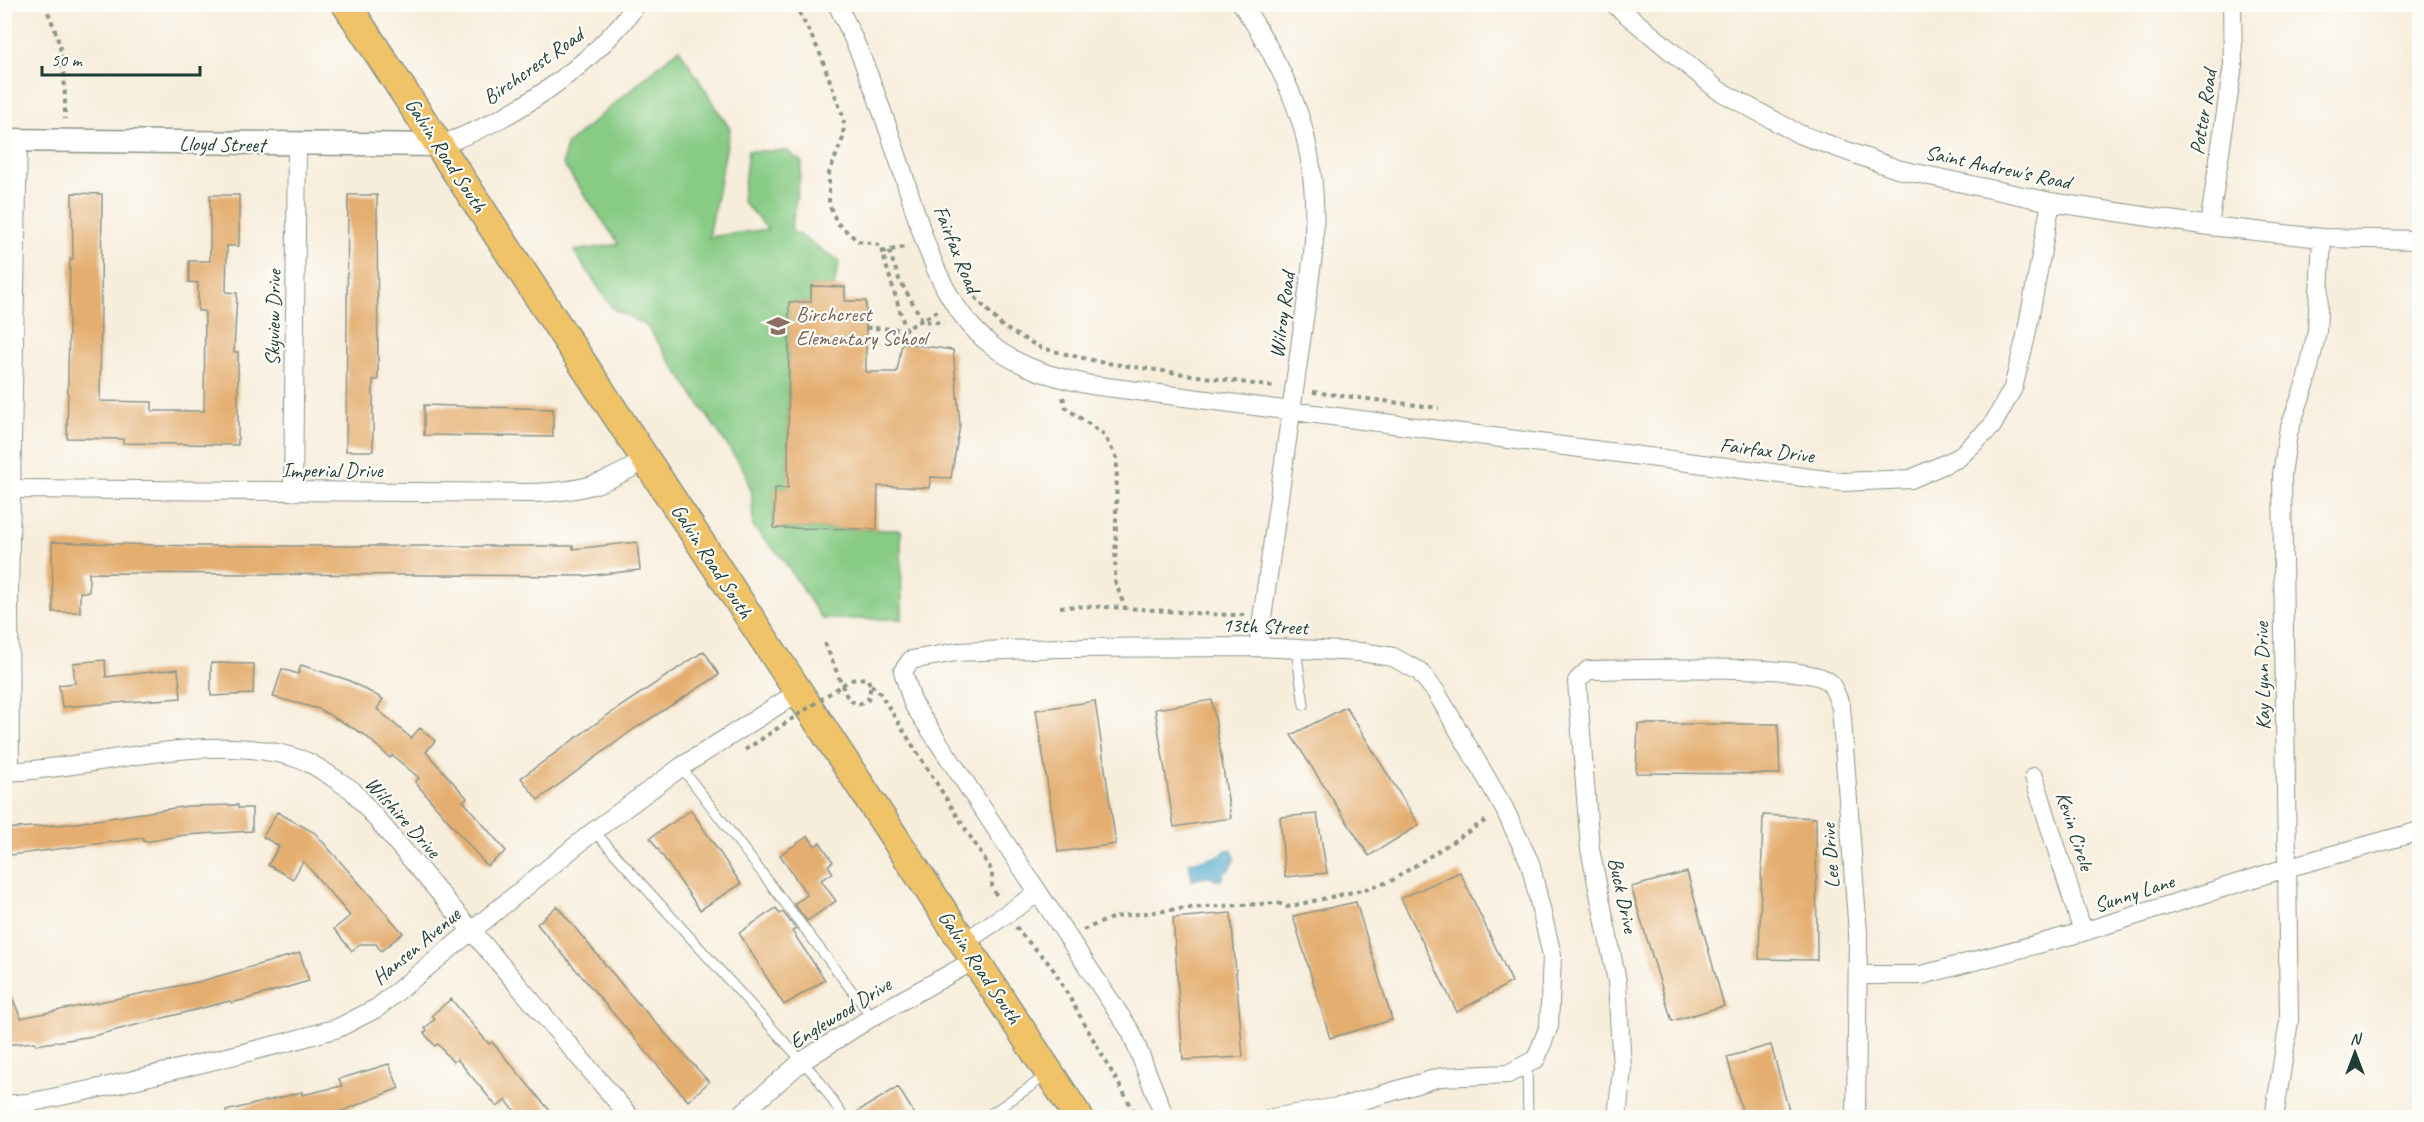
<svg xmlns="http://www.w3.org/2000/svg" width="2424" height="1122" font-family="Caveat,sans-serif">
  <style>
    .green { fill: #87cb85; stroke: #53845c; stroke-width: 1.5 }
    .water { fill: #50a9ce; stroke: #387381; stroke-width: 1.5 }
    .building { fill: #e4ae70 }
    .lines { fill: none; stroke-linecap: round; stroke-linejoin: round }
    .service-casing { stroke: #8b9588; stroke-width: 11 }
    .minor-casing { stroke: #8b9588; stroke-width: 20 }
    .tertiary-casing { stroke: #8b9588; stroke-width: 25 }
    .primary-casing { stroke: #8b9588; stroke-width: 31 }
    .path { stroke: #8b9588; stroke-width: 4; stroke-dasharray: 4.5 4.5; stroke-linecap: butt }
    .service { stroke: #fff; stroke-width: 9 }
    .minor { stroke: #fff; stroke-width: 18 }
    .tertiary { stroke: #fff; stroke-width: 22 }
    .primary { stroke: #f0c369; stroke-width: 28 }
    .path-bridge { stroke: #8b9588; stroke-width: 4; stroke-dasharray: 4.5 4.5; stroke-linecap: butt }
    .labels { text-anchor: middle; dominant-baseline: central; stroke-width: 4.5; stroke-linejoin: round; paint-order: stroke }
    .street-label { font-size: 21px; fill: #1f3d34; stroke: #fdfcf7 }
    .education-label { font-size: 21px; fill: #785e54; stroke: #fdfcf7; text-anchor: start }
  </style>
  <rect width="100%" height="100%" fill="#fdfcf7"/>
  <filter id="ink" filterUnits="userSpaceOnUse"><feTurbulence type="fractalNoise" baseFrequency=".0167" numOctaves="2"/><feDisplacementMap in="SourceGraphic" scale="12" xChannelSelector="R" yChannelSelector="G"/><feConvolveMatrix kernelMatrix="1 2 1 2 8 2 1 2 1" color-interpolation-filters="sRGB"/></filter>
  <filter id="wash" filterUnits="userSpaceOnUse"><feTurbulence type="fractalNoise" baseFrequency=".008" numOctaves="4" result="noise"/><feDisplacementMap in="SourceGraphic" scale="24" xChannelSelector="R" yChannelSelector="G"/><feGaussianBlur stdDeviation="1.35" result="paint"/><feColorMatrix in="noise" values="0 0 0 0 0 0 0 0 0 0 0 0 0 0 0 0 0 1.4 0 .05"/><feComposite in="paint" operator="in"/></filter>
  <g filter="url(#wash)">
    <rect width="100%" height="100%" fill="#f7eddb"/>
    <path class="green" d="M679,49L730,129L709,237L768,229L742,201L748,151H787L802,162L791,230L839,261L834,287L811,286V302H789L788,488H775L774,528L901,530L902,619H822L783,559L753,527L752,494L744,470L646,325L613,309L574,251L619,244L563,164L566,145Z"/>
    <path class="water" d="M1226,850H1232L1235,858L1228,871H1225L1221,880H1215L1211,876L1192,880L1189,862L1220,856Z"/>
    <g id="blocks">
      <path class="building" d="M72,193L102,194L100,401L152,402V411H204L205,311H198V283L189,282V261H210V195H239V246H227L226,292L237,293L234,352H238V445L123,443V439L67,438L70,259H73Z
        M348,195H377L378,380H373V451H346Z
        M811,286L845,287V301H866V372H897L902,343L953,350L960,425L951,478L931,477L929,488L878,486L877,529L774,528L775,488H788L789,302H811Z
        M424,405L553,409V437L424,435Z
        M52,542L193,546H573V549L637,542L640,570L584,576L89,573V592H80V612H53Z
        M704,651L719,675L634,729L538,800L521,778L606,716Z
        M105,660L106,677L178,669L181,698L62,707L59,685L75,683L73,663Z
        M211,663L254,664L253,694L211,696Z
        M301,665L348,680L383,699L377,709L411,738L420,728L435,741L426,752L467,798L463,801L506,851L487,866L415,782L419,778L392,755L390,758L365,735L319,709L273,697L282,669L298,674Z
        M1212,700L1231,818L1174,827L1155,709Z
        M1095,701L1116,844L1058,852L1036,710Z
        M1346,707L1419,825L1369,856L1291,735Z
        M1638,724H1778L1780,774L1636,773Z
        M238,805V808H252V831L185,835L144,842L143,838L4,856V829L70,824L188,806Z
        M691,810L741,884L700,910L650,838Z
        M277,812L315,833L403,933L381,951L376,944H360L352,951L334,929L350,916L303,861L293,879L268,865L279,846L263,837Z
        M1317,814L1327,873L1285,877L1280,817Z
        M1763,815L1816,818L1817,960L1759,959Z
        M808,836L815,846L820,842L833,862L828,865L833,873L821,880L836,901L807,921L794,904L807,895L780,855Z
        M1460,872L1512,982L1457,1012L1401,898Z
        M1687,872L1724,1006L1672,1021L1631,887Z
        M1356,902L1392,1020L1330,1038L1293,916Z
        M557,906L628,992L709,1082L688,1101L537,924Z
        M776,908L780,914L783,912L796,929L792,931L825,980L784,1005L739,933Z
        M1231,913L1243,1057L1183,1060L1173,918Z
        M300,953L309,981L243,1000L231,1003L230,1001L93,1036L36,1045L35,1042L4,1045V979L21,1018L198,982Z
        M451,999L489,1044L492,1042L556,1118H520L506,1100L497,1107L457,1059L453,1062L438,1044L435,1046L424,1033L427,1031L425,1028L435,1019L432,1015Z
        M1771,1045L1791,1118H1744L1727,1057Z
        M389,1064L399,1088L330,1116L227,1118L226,1111L302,1092V1095L342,1086L339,1079Z
        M898,1087L917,1118H851L850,1116Z"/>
    </g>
  </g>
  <g filter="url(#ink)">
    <use href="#blocks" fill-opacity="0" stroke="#8b9588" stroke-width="1.5"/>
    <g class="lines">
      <g class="service-casing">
        <path id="service" d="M1296,649L1304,705
          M681,767L872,1017
          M594,831L819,1080L844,1118
          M1527,1064L1528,1118
          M985,1118L1047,1075"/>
      </g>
      <g class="minor-casing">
        <path id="minor" d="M837,4C863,55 881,107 899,161C921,226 935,300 991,345C1021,369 1055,377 1091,385L1842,482L1911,479L1958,458L1992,426L2013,388L2026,336L2051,202
          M1242,4C1298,89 1321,153 1313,255L1258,647
          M1614,4L1718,90L1799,134L1897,169L2051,202L2209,226L2322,238L2420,240
          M440,145C513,120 591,67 637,4
          M2209,226L2233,65L2232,4
          M11,489L534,493C582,491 604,485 645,460
          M293,492L297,145
          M4,772C99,769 214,727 305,761C321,768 337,781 352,790L631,1118
          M10,772L9,593L18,141
          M2034,777L2083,932
          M963,943L1038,893
          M1858,975H1922L2083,932L2286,868L2420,831
          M4,1105L28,1103L109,1086L284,1043L338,1028L377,1008L594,831L681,767L797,693
          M737,1118L801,1062L872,1017L975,960
          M1165,1118L1131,1032L913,704L903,671L911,660L957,652L1059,648L1258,647L1361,652L1393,657L1419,671L1436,692L1504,808L1530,863L1552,955L1549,1026L1536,1059L1508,1074L1441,1077L1344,1106L1272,1118
          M1617,1118L1622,1069L1617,981L1590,849L1577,681L1588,670C1625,670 1810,662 1829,682C1834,687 1838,699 1841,707L1858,933L1856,1118
          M2274,1118L2289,1021L2282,475L2288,433L2306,382L2317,331L2322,238"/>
      </g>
      <g class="tertiary-casing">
        <path id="tertiary" d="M4,140L440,145"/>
      </g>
      <g class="primary-casing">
        <path id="primary" d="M346,4L1079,1118"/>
      </g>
      <path class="path" d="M44,4C65,47 65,73 65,119
        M795,4L819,51L844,119L843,138L829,173V204L837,223L858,241L880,245L910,344
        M889,251L899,279L923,321L944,323
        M882,252L908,246
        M975,297L1003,327L1041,348L1100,362L1275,387
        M866,328L906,329L938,311
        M1313,392L1439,408
        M1063,397L1066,408L1103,434L1117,458L1115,581L1125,608
        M1060,607C1121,604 1183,615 1244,615
        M825,643L846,695L851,701L859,704L868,700L871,685L866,678L850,680
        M871,685L879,692L992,871V887L998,898
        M1016,927C1028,944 1044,955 1055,972L1138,1118
        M1083,930L1114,917L1187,908L1278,903L1287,907L1370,888L1391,881L1488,819"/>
      <use href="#service" class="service"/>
      <use href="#minor" class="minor"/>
      <use href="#tertiary" class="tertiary"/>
      <use href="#primary" class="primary"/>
      <path class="path-bridge" d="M745,750L850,680"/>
    </g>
  </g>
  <defs>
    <g id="school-bare" transform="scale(1.8)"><path d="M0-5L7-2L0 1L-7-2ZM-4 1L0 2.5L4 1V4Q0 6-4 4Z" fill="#8d6e63" stroke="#fdfcf7" stroke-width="2.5" paint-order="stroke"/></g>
  </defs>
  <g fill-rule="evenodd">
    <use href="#school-bare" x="778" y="326"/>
  </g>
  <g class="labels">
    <g class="street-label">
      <text transform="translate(533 66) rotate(-35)">Birchcrest Road</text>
      <text transform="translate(2203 112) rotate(-81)">Potter Road</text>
      <text transform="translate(222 144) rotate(1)">Lloyd Street</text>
      <text transform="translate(446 155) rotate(57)">Galvin Road South</text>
      <text transform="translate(1998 167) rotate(12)">Saint Andrew's Road</text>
      <text transform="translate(957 249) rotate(68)">Fairfax Road</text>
      <text transform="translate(1282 315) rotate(-82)">Wilroy Road</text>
      <text transform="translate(273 318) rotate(-89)">Skyview Drive</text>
      <text transform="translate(1767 450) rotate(7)">Fairfax Drive</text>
      <text x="332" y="470">Imperial Drive</text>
      <text transform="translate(712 561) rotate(57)">Galvin Road South</text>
      <text transform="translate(1265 626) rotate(2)">13th Street</text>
      <text transform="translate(2262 676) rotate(-91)">Kay Lynn Drive</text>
      <text transform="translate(403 817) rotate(48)">Wilshire Drive</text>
      <text transform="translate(2075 831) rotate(72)">Kevin Circle</text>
      <text transform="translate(1830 856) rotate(-94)">Lee Drive</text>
      <text transform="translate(2134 893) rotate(-18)">Sunny Lane</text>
      <text transform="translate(1623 895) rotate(78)">Buck Drive</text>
      <text transform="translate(416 946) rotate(-40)">Hansen Avenue</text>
      <text transform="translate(980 967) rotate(56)">Galvin Road South</text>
      <text transform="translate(840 1013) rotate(-32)">Englewood Drive</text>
    </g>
    <g class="education-label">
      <text x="796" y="314">Birchcrest<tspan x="796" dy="24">Elementary School</tspan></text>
    </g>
  </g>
  <rect width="2424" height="1122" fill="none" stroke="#fdfcf7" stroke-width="24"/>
  <g transform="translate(2355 1053)" stroke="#fdfcf7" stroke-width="4.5" paint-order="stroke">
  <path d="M0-4.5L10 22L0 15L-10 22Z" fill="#1f3d34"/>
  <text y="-9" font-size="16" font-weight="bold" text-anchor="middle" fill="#1f3d34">N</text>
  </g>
  <path d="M42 66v9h158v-9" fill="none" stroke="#1f3d34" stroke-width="3"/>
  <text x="51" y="66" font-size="18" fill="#1f3d34" stroke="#fdfcf7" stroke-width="4.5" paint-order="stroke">50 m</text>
</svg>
